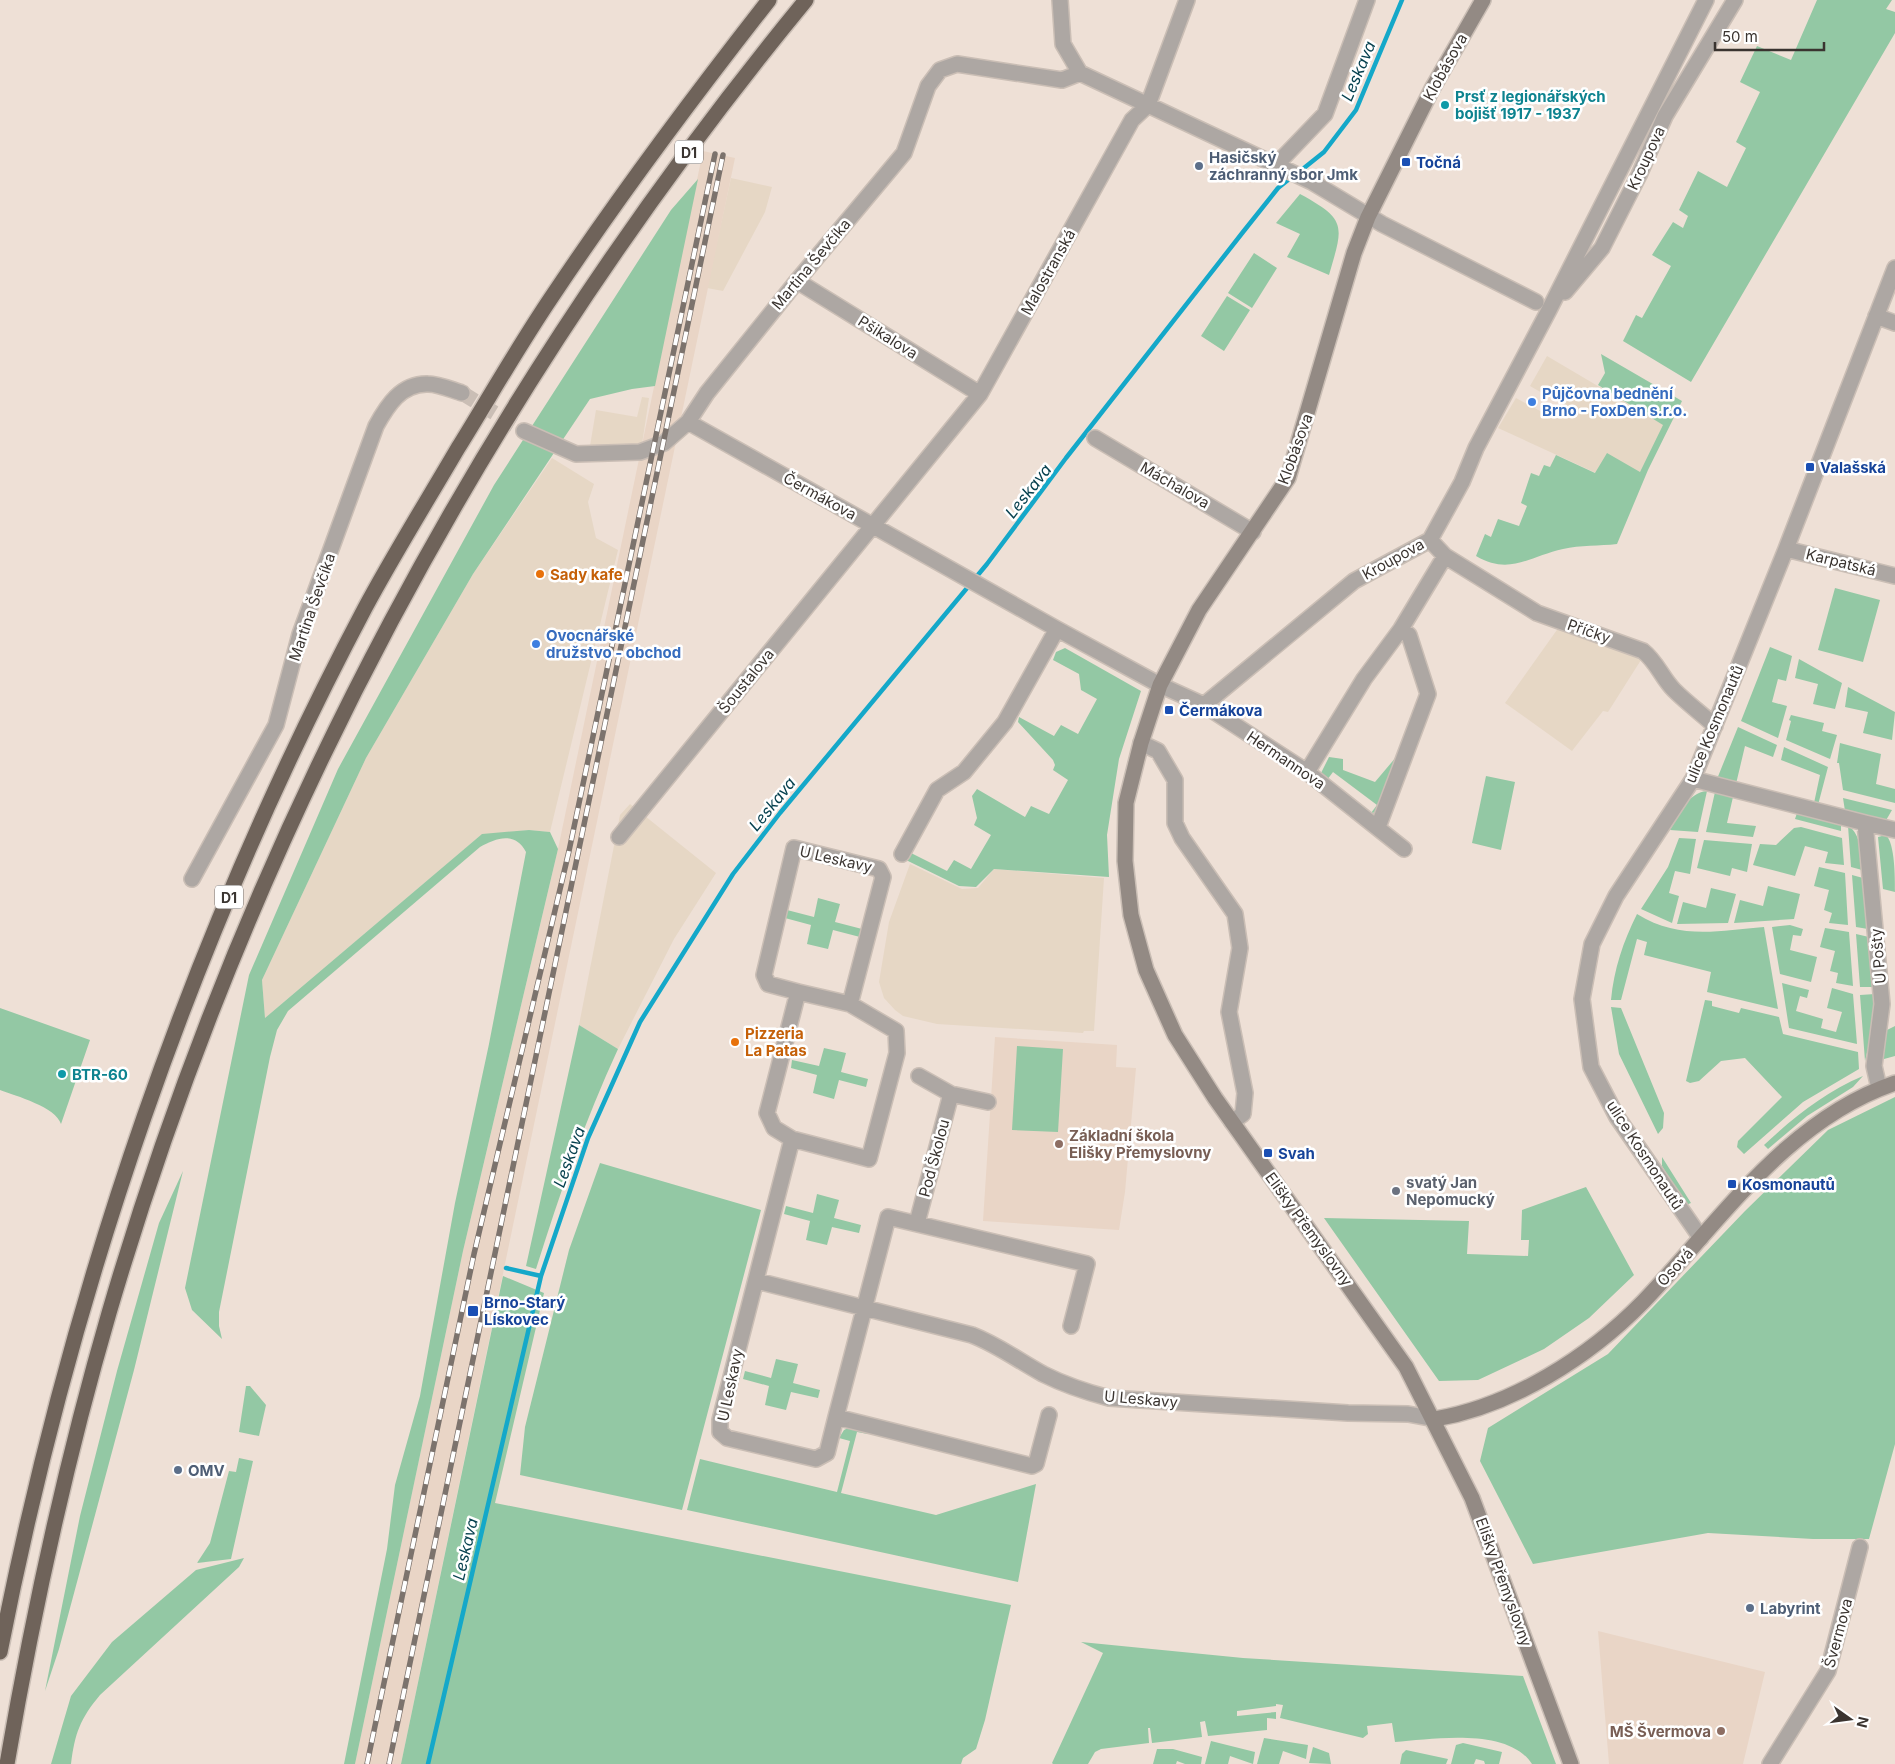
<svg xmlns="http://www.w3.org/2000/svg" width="1895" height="1764" font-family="Inter,sans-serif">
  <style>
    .industrial { fill: #e6d7c5 }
    .built { fill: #e9d5c6 }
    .green { fill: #93c8a4 }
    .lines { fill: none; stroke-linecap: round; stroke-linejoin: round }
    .stream { stroke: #14a8c9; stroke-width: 4.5 }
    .street-tunnel { stroke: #cabeb5; stroke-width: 15; stroke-dasharray: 15 8; stroke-linecap: butt }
    .street-casing { stroke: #cabeb5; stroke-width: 18 }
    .secondary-casing { stroke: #cabeb5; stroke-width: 18 }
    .highway-casing { stroke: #cabeb5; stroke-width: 18 }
    .street { stroke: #ada7a3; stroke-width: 15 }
    .secondary { stroke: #938a84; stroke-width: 15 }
    .highway { stroke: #6f635a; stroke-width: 15 }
    .rail-casing { stroke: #7c736d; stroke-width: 5.5 }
    .rail { stroke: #fff; stroke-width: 4; stroke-dasharray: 11; stroke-linecap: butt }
    .culture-dot { fill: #0f9aa8; stroke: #fff; stroke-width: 2 }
    .transit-dot { fill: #1a4fb4; stroke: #fff; stroke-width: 2 }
    .service-dot { fill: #5c6f8a; stroke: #fff; stroke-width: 2 }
    .shop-dot { fill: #3f7fe0; stroke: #fff; stroke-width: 2 }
    .food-dot { fill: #e8710a; stroke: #fff; stroke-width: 2 }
    .education-dot { fill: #8d6e63; stroke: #fff; stroke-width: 2 }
    .worship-dot { fill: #6b7280; stroke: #fff; stroke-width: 2 }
    .labels { text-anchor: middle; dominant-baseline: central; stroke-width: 5; stroke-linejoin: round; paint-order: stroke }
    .shield { fill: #fff; stroke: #75716e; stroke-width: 1 }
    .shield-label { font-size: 14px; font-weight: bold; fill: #3a3430 }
    .street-label { font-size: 15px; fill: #3a3430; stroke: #fff }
    .culture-label { font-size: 15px; font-weight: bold; fill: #0d838f; stroke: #fff; text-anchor: start }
    .service-label { font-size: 15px; font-weight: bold; fill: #4e5e75; stroke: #fff; text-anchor: start }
    .transit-label { font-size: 15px; font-weight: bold; fill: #164399; stroke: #fff; text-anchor: start }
    .shop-label { font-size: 15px; font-weight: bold; fill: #366cbe; stroke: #fff; text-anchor: start }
    .food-label { font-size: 15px; font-weight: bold; fill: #c56008; stroke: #fff; text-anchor: start }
    .education-label { font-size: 15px; font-weight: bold; fill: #785e54; stroke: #fff; text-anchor: start }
    .worship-label { font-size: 15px; font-weight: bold; fill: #5b616d; stroke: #fff; text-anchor: start }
    .water-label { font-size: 16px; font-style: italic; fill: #07414f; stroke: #fff }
  </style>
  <rect width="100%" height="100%" fill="#eee0d6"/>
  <path class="industrial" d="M731,178L772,187L765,212L723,291L707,288Z
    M1547,356L1664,425L1640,472L1596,473L1498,428L1516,398L1555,419L1563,405L1530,386Z
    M642,397L649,398L642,444L590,446L596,410L637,417Z
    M552,458L594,484L588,502L596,538L618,550L550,832L529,830L481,835L265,1018L262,980L366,758L473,574Z
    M1559,627L1583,638L1634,653L1641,660L1608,712L1603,711L1572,751L1505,703Z
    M630,804L716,873L674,939L618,1049L579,1025L620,815Z
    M910,864L962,889L978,888L994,869L1104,878L1094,1031H1084L1083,1033L937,1024L903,1016L895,1010L884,998L879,982L889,922Z"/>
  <path class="built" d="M703,151L735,158L401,1764H355L463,1251L558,849Z
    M995,1037L1117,1045L1116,1067L1136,1068L1125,1192L1119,1230L983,1221Z
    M1598,1631L1765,1672L1743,1764H1609Z"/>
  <path class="green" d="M1817,0H1892L1886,9L1895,12V33L1691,382L1623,341L1636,315L1642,318L1671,266L1652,255L1673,222L1683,228L1688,216L1679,210L1698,171L1727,187L1746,148L1736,142L1760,92L1740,82L1757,46L1791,60Z
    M698,179L655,386L632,389L590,399L473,574L366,758L262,980L265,1018L482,834L529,830L550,832L558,849L463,1251L355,1764H344L387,1549L395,1485L420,1396L455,1203L489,1044L526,852C515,831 496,838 480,847L288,1011L277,1030L270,1057L219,1312V1326L222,1339L192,1310L185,1288L249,975L338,769L494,485L671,210Z
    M1300,194C1348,220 1343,226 1329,275L1287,257L1300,234L1276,223Z
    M1254,253L1277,268L1252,308L1228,293Z
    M1227,296L1250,310L1224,351L1201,336Z
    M1601,354L1682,401L1648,470L1617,544C1600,546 1580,545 1563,549C1530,556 1510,576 1476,556L1485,534L1491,537L1498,519L1519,526L1527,506L1521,503L1531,473L1539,476L1544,465L1550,467L1556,455L1595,473L1607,453L1640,472L1663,425L1598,385L1605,373Z
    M1835,588L1880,600L1863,662L1818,650Z
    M1770,647L1792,656L1786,681L1778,679L1772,702L1787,706L1778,738L1741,721Z
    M1065,648L1141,691L1119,759L1107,835L1109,877L994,869L976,887L959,886L906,860L911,853L947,871L954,860L971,869L991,835L974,825L977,818L972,796L977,789L1025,817L1031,806L1049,814L1068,780L1053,770L1055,765L1053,760L1018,722L1019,717L1054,736L1061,725L1078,734L1097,699L1081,690L1079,674L1053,660L1056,652Z
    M1799,659L1842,683L1835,709L1813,704L1818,684L1795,678Z
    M1848,687L1895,712L1892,740L1863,733L1868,712L1845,707Z
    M1791,715L1824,723L1822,731L1837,735L1830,759L1786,740L1791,721L1789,720Z
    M1738,727L1777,745L1773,757L1745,746L1736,784L1717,779Z
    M1840,743L1881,754L1876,784L1895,789V803L1843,790L1839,763H1837Z
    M1784,747L1828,767L1818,805L1814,803L1820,775L1781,760Z
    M1402,750L1378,812L1371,813L1377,805L1333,772L1327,780L1321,773L1329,757L1343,759V770L1375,782Z
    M1486,776L1515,782L1501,850L1472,843Z
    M1707,791L1698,832L1670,830C1680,814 1687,793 1707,791Z
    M1715,792L1733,797L1727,823L1756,826L1753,837L1706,832Z
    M1843,798L1892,810L1885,822L1845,811Z
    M1797,813L1841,824V831L1795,819Z
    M1848,826C1862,834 1860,855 1862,870L1851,867Z
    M1801,827L1842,838L1844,865L1825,863L1828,852L1805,846L1795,876L1753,865L1760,844L1776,845L1794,828Z
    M1886,835C1895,844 1895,877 1895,892L1883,889L1878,837Z
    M1679,838L1696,839L1690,874L1675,871L1669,893L1679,896L1672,923L1641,909L1668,867Z
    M1704,840L1752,844L1747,872L1732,868L1730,876L1697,868Z
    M1819,867L1845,873L1848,925L1829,923L1832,913L1824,910L1829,890L1814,886Z
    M1852,875L1863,878L1868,929L1856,927Z
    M1768,886L1800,894L1794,919L1734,923L1740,900L1763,906Z
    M1711,888L1736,894L1728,923L1677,924L1683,902L1706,908Z
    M818,898L840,904L835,922L862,929L860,937L833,930L828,949L807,944L811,925L785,918L787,910L814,917Z
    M1637,914C1679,940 1717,931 1764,927L1778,1009L1707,992L1711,972L1644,955L1647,942L1637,939L1621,1000H1611C1614,969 1623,942 1637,914Z
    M1790,925L1803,929L1801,936L1793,935L1790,950L1817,957L1811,982L1780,974L1772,927Z
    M1825,928L1849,932L1853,986L1836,983L1838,973L1830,971L1835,951L1820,947Z
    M1856,934L1869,937L1874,987H1860Z
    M1782,983L1809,990L1807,998L1800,996L1796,1011L1823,1019L1821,1028L1836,1032L1842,1012L1827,1008L1832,988L1853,994L1857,1044L1789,1028Z
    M1875,994L1874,1023L1865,1061L1860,995Z
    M1705,1000L1712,1001V1006L1739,1013L1741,1008L1779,1017L1783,1034L1858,1052L1859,1069L1803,1102L1744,1154L1737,1147L1738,1141L1782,1097L1745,1058L1721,1061L1699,1081L1690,1083L1686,1081Z
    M1611,1007L1621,1008L1664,1113L1663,1128L1658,1134L1619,1054Z
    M0,1008L90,1040L61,1124C56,1107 16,1096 0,1090Z
    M579,1025L618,1049C585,1120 560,1193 536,1269L526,1266Z
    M1895,1026V1056L1884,1059L1882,1054L1885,1031Z
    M1017,1046L1063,1049L1058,1132L1012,1130Z
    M824,1048L846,1053L841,1072L868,1079L866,1087L839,1080L834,1099L813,1093L817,1075L791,1068L792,1060L819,1066Z
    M1863,1076L1853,1087L1807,1116L1768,1149L1764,1145C1794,1117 1825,1092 1863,1076Z
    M1895,1097V1444L1869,1539H1813L1708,1533L1533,1564L1480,1461L1488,1428L1608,1354L1745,1211L1828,1130Z
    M1662,1157L1691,1203L1686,1205L1662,1166Z
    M600,1163L761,1210L682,1510L520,1475L525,1427L569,1250Z
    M183,1171L134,1370L59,1649L45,1691L80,1516L117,1371L159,1223Z
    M1586,1187L1634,1275L1589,1318L1544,1349L1478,1380L1439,1381L1324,1218L1469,1221L1467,1254L1528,1256L1529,1240H1521L1522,1210Z
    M817,1194L839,1200L834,1218L861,1225L859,1233L832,1227L827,1245L806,1240L810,1221L784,1214L786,1206L813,1213Z
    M503,1276L544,1293L495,1503L1011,1605L985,1720L976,1749L963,1758L961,1764H401Z
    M776,1359L798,1364L793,1383L820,1390L818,1398L791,1392L786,1410L765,1405L769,1386L743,1379L745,1371L771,1378Z
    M246,1386H250L266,1405L259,1436L239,1432Z
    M850,1427L869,1431L868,1434L857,1432L841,1493L936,1515L1036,1484L1018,1582L687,1510L700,1459L837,1492L850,1441L839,1438L844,1430Z
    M239,1458L253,1461L231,1559L197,1563L210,1543L229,1471L236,1472Z
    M244,1558L239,1567L100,1695C80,1719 75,1733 71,1764H51L71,1696L112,1642L196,1570Z
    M1081,1642L1243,1658L1523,1676L1556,1764H1532C1508,1727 1433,1739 1395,1742L1392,1723L1367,1726L1368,1734L1363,1738L1280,1718L1283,1705L1276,1704V1706L1237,1711V1716L1276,1712V1719L1267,1718V1730L1208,1736L1205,1721L1200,1722L1202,1737L1152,1743L1150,1728H1148L1149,1743L1101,1749L1095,1752L1088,1764H1053L1052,1763L1103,1653Z
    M1264,1738L1308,1745L1306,1759L1283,1751L1279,1764H1257Z
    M1211,1741L1255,1752L1253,1764L1230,1756L1228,1764H1205Z
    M1463,1743L1502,1752L1499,1764H1485L1484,1761L1476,1759L1474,1764H1451L1456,1745Z
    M1313,1747L1329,1753L1331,1764L1309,1763Z
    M1157,1749H1173L1202,1757L1201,1764H1185L1177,1761L1176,1764H1153Z
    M1406,1750L1448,1759L1446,1764H1400L1402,1754Z"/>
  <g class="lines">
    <path class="stream" d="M1299,172L1324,152L1356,110L1402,0
      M506,1268L541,1276
      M428,1764L541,1276L588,1138L640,1022L733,874L780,813L987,564L1066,458L1243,232L1278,188L1293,176"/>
    <path class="street-tunnel" d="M462,393L524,431"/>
    <g class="street-casing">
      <path id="street" d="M1060,0L1063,44L1080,73L1312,182L1382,224L1536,302
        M1276,165L1325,114L1367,0
        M797,281L980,394
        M1565,292L1602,248L1639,175L1665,116L1735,0
        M1876,316L1895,323
        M688,422L1057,629L1160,685L1204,705L1307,772L1404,849
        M524,431L576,454L640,452L664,443L688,422L707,393L797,281L904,153L928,86L940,70L957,64L1062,80L1080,73
        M1095,438L1253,532
        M1430,540L1445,556L1537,613L1643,651C1657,662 1662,678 1674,690C1687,703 1702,714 1715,726
        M1786,549L1895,576
        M1204,705L1354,581L1430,540L1462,482L1476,448L1549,310L1706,0
        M1141,743L1158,751L1175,780V823L1182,838L1235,914L1240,948L1229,1012L1245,1093L1243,1114L1232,1122
        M1307,772L1364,679L1401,629L1445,556
        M1693,779L1865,823L1882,1004L1874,1066L1879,1088
        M1865,823L1895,830
        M1378,827L1428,694L1409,635L1401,629
        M619,837L980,394L1132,120L1148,105L1187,0
        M902,854L937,790L964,772L1005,722L1057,629
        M192,879L276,725L300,634L376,426C387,406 401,383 428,384C439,384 452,390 462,393
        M919,1076L951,1094
        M792,1139L869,1159L897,1053L896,1031L850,1004L798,992
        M917,1223L951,1094L988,1102
        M1701,1238L1617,1117L1591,1067L1582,999L1592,944L1616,896L1693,779L1786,549L1895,268
        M757,1281L972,1335C998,1345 1019,1361 1043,1374C1065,1385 1086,1392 1109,1398L1348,1413L1408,1414L1435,1419
        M1049,1415L1036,1464L1032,1466L836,1417L888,1217L1087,1264L1071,1326
        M836,1417L827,1453L816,1459L727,1438L720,1432V1420L792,1139L774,1128L767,1113L798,992L768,984L764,975L794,848L879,869L883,877L850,1004
        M1770,1764L1828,1671L1860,1547"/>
    </g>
    <g class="secondary-casing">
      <path id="secondary" d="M1483,0L1432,89L1368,217L1354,253L1288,478L1199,610L1160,685L1141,743L1126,803L1125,861L1131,915L1146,970L1175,1035L1215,1098L1406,1367L1472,1498L1571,1764
        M1435,1419C1512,1406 1589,1357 1643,1302C1720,1222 1786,1120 1895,1083"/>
    </g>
    <g class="highway-casing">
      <path id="highway" d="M0,1652C71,1289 192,935 365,608C394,554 427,501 458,448C489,398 518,347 551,298C619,196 693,97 769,0
        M7,1764C33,1612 66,1461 109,1313C249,834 489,385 806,0"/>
    </g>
    <use href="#street" class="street"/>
    <use href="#secondary" class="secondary"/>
    <use href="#highway" class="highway"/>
    <g class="rail-casing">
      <path id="rail" d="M367,1764L474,1254L569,851L715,154
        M389,1764L723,155"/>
    </g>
    <use href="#rail" class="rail"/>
  </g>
  <g class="culture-dot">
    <circle cx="1445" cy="105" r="5"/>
    <circle cx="62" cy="1074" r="5"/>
  </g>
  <g class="transit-dot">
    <rect x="1401" y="157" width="10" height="10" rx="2.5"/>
    <rect x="1805" y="462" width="10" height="10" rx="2.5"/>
    <rect x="1164" y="705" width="10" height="10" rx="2.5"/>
    <rect x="1263" y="1148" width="10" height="10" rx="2.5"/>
    <rect x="1727" y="1179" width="10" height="10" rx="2.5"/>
    <rect x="467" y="1305" width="12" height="12" rx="2.5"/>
  </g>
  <g class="service-dot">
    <circle cx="1199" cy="166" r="5"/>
    <circle cx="178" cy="1470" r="5"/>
    <circle cx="1750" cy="1608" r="5"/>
  </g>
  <g class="shop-dot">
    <circle cx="1532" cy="402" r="5"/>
    <circle cx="536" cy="644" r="5"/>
  </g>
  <g class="food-dot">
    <circle cx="540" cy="574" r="5"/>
    <circle cx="735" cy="1042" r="5"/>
  </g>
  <g class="education-dot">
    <circle cx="1059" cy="1144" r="5"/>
    <circle cx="1721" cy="1731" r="5"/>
  </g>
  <circle class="worship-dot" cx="1396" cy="1191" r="5"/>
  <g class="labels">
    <g class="shield">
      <rect x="675" y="140.5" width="28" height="23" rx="4"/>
      <rect x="215" y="885.5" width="28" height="23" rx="4"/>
    </g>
    <g class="shield-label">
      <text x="689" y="152">D1</text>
      <text x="229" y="897">D1</text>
    </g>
    <g class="street-label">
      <text transform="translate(1445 67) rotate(-61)">Klobásova</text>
      <text transform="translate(1646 158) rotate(-65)">Kroupova</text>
      <text transform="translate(811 264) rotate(-50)">Martina Ševčíka</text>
      <text transform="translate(1048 272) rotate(-61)">Malostranská</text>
      <text transform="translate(888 337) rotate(32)">Pšikalova</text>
      <text transform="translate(1295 449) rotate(-70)">Klobásova</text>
      <text transform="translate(1175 485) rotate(30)">Máchalova</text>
      <text transform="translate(820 496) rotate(29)">Čermákova</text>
      <text transform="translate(1393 559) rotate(-29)">Kroupova</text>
      <text transform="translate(1841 562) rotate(14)">Karpatská</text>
      <text transform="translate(312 607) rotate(-71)">Martina Ševčíka</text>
      <text transform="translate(1589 631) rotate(19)">Příčky</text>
      <text transform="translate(746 681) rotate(-51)">Šoustalova</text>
      <text transform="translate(1714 724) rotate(-67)">ulice Kosmonautů</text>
      <text transform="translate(1286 760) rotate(34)">Hermannova</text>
      <text transform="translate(836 859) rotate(13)">U Leskavy</text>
      <text transform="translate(1878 956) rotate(-95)">U Pošty</text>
      <text transform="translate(1645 1155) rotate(57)">ulice Kosmonautů</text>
      <text transform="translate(934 1158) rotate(-75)">Pod Školou</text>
      <text transform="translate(1309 1229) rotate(54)">Elišky Přemyslovny</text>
      <text transform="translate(1675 1267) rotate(-48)">Osová</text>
      <text transform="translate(730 1385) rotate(-78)">U Leskavy</text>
      <text transform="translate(1141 1399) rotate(5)">U Leskavy</text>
      <text transform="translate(1504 1582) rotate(70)">Elišky Přemyslovny</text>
      <text transform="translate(1838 1633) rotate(-75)">Švermova</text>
    </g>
    <g class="culture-label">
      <text x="1455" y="96">Prsť z legionářských<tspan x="1455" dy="17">bojišť 1917 - 1937</tspan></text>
      <text x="72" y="1074">BTR-60</text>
    </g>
    <g class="service-label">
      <text x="1209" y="157">Hasičský<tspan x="1209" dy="17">záchranný sbor Jmk</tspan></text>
      <text x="188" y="1470">OMV</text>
      <text x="1760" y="1608">Labyrint</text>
    </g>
    <g class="transit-label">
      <text x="1416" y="162">Točná</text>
      <text x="1820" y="467">Valašská</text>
      <text x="1179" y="710">Čermákova</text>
      <text x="1278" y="1153">Svah</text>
      <text x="1742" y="1184">Kosmonautů</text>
      <text x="484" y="1302">Brno-Starý<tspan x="484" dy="17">Lískovec</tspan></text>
    </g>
    <g class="shop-label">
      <text x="1542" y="393">Půjčovna bednění<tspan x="1542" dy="17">Brno - FoxDen s.r.o.</tspan></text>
      <text x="546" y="635">Ovocnářské<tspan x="546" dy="17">družstvo - obchod</tspan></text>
    </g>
    <g class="food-label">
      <text x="550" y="574">Sady kafe</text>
      <text x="745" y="1033">Pizzeria<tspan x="745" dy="17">La Patas</tspan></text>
    </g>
    <g class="education-label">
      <text x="1069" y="1135">Základní škola<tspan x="1069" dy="17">Elišky Přemyslovny</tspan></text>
      <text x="1711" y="1731" text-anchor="end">MŠ Švermova</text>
    </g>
    <g class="worship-label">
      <text x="1406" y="1182">svatý Jan<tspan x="1406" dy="17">Nepomucký</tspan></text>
    </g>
    <g class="water-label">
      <text transform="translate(1358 71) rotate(-67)">Leskava</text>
      <text transform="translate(1028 491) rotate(-52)">Leskava</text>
      <text transform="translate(772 804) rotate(-51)">Leskava</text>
      <text transform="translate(569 1157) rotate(-70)">Leskava</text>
      <text transform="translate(465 1549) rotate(-77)">Leskava</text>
    </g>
  </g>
  <g transform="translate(1850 1719) rotate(104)" stroke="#ffffff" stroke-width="4" paint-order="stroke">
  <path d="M0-4L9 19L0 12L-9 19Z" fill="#3a3430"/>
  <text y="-8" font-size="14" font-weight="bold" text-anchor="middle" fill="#3a3430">N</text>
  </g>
  <path d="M1715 42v8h109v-8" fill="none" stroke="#3a3430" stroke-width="2.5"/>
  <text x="1722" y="42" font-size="15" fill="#3a3430" stroke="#ffffff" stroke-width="4" paint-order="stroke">50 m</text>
</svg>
